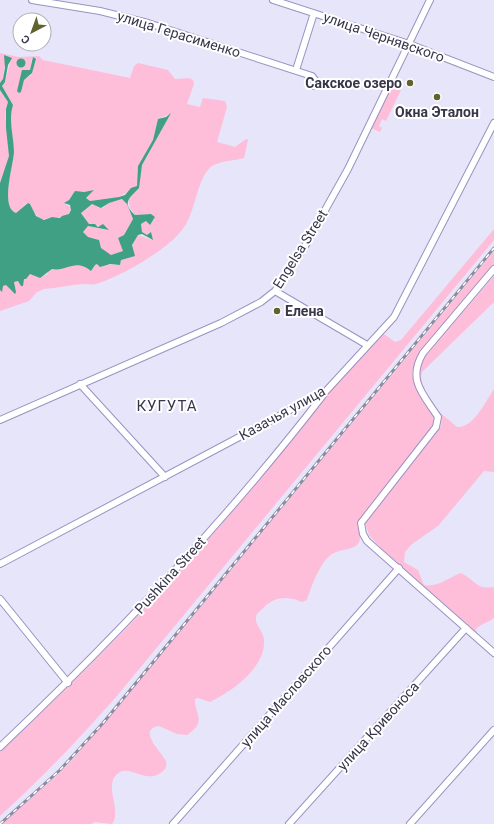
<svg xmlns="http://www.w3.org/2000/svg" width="494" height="824" font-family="Roboto,sans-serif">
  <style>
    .green { fill: #febdd9; fill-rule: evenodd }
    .water { fill: #3fa084; fill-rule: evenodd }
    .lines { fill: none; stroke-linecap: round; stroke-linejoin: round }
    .minor-casing { stroke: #9992c2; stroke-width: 8 }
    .minor { stroke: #fff; stroke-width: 6 }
    .rail-casing { stroke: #8d8ba0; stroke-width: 3 }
    .rail { stroke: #fff; stroke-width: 1.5; stroke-dasharray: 4.5; stroke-linecap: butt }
    .poi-dot { fill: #60622f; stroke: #fff; stroke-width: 1.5 }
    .labels { text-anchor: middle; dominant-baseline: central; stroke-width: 4; stroke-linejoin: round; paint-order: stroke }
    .street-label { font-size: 14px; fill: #39364b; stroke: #fff }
    .poi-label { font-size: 14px; font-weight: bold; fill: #39364b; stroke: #fff; text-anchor: end }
    .neighbourhood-label { font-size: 15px; letter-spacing: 1px; fill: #39364b; stroke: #fff }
  </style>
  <rect width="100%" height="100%" fill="#e7e5fa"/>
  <path class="green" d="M0,53L19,57L39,56L43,60L130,78L134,66L138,63L168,70L175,79L189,78L193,80L194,84L187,104L200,107L203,98L225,101L227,107L217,142L235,147L246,139L248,140L244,158C234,161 224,160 214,165C198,173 196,208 186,224C174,247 120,277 96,284C92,285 88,284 84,284C70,285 57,288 44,289L37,292L29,301L0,311V290L1,291L3,286L6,285L13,292H16L14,282L18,281L21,286L24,279L30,274L38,277L46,275L52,269C61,269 68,265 77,265C83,265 87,268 92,269L94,265L97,264L120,265L121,260C133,253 130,244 138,235L152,240L150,233L147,235L142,232L141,224L146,221L150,225L155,217L151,214L135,215L130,208L128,198L137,190L142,165L170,114L158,119L153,140L138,166L137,186L119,197L90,201L86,198L94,190L73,194L65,204L71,207C71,217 62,218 54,217C49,217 46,220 41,219L33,212L30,204L27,203L16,213C0,207 13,167 14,152C14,136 8,121 13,105L2,86L5,82L10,63L5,64L3,79L0,83ZM32,58L36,60L31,75L24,80L21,92L17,91C20,84 24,73 30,70Z
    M392,86L401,90L386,121L382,119L379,126L382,128L380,132L371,128Z
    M0,90L8,102C1,118 11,139 9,156C8,166 2,174 0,183Z
    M123,199L127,204L133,219L124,235L118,238L124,250L123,251L111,255L103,251L97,239L87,237L83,232V230L88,226L108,230L107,227L89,224L81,212L92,204L103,208L109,203Z
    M494,229V240L116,697C79,739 41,779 0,816V752C90,668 176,580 255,485C297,434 335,379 384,334L395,342L401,340Z
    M494,251V265L422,350L412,371C412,392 436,408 434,425L360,519V526H357C368,553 345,546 332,554C320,562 311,587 307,600L302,602C288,596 275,596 263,608C261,611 256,613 256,617C254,624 264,632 264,640C266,668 232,691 210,702L198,698L195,699C194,713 208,722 187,735L177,734L159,726C135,730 165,755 166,762C167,765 166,768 164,770C149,786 132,766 120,772C101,783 123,810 112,824L95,822L91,824H2L65,768L114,712Z
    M494,276V302L422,372L421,376L423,387C418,375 419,369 424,357Z
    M494,389V472L484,471L438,526L412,544L405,552L404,562L418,570L424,585C438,588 449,577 461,573C475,580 476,590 494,587V618C489,622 479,625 476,629L477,634L381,548L369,535L366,525L362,526L368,514L441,426L442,416L437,410L457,427C474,428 485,402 494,389Z"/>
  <path class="water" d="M4,55L12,58L8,65L5,82L2,86L13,105C8,121 14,136 14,152C13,167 0,207 16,213L28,203L30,204L36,216L44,220L52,217L60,218L62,216L69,214L71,210L70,205L64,203L69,200L75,191L84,192L94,190L86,198L90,201L119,197L125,195L131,188L137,186L138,166L153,140L158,119L166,117L171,113L142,165L139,188C130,198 121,202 135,215L151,214L155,217L150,225L146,221L141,224L142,232L147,235L151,232L153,240L142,234L138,235L132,245L135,256L121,260L120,265L110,264L100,267L97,264L95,265L91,271C75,258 67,272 52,269L40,278L30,274L26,279H24L23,286H21L18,281L14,282L16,292L15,294L6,285L3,286L2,292L0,290V183L9,156L6,128V109L8,102L0,90V83L3,79L5,68ZM122,199L127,204L133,219L124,235L118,238L123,251L111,255L101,248L99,240L88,237L83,232L88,226L109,230L103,224L98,227L95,224H89L81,213L92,204L101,208L109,203Z
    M33,57L36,59L32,73L24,80L21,92L19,93L17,91L22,70H30Z
    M16.5 63a4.5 4.5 0 1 1 9 0a4.5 4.5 0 1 1-9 0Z"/>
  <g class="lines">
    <g class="minor-casing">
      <path id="minor" d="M32,0L100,11L148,23L312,76L315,80L313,86
        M273,0L409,44L494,77
        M296,70L314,13
        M494,269L423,353C407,380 423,394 438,417L436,427L361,523L363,534L367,541L494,653
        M275,291L367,345
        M80,384L165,477
        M0,420L221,323L261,302L275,291L305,246L348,169L430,0
        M0,564L326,391L394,317L494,123
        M0,599L68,683
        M0,747C116,637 226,521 324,394
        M173,824L399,568
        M289,824L466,628
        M410,824L494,730"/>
    </g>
    <use href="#minor" class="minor"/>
    <g class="rail-casing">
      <path id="rail" d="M0,824L60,770L103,723L494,248"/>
    </g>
    <use href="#rail" class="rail"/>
  </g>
  <g class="poi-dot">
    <circle cx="410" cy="83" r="4"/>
    <circle cx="437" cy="97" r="4"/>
    <circle cx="277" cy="311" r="4"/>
  </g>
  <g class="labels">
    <g class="street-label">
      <text transform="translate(179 34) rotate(17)">улица Герасименко</text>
      <text transform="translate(384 37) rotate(19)">улица Чернявского</text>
      <text transform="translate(300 249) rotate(-58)">Engelsa Street</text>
      <text transform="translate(282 413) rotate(-29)">Казачья улица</text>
      <text transform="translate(170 575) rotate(-48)">Pushkina Street</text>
      <text transform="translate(286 696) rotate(-49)">улица Масловского</text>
      <text transform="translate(378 726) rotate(-48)">улица Кривоноса</text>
    </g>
    <g class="poi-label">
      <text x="402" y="83">Сакское озеро</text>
      <text x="437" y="112" text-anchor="middle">Окна Эталон</text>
      <text x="285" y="311" text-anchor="start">Елена</text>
    </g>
    <g class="neighbourhood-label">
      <text x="167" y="406">КУГУТА</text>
    </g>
  </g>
  <g transform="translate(32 32) rotate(221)"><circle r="19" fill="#ffffff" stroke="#b0afb7"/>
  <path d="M0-3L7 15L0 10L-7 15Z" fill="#60622f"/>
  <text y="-6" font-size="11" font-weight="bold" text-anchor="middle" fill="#39364b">С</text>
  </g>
</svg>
